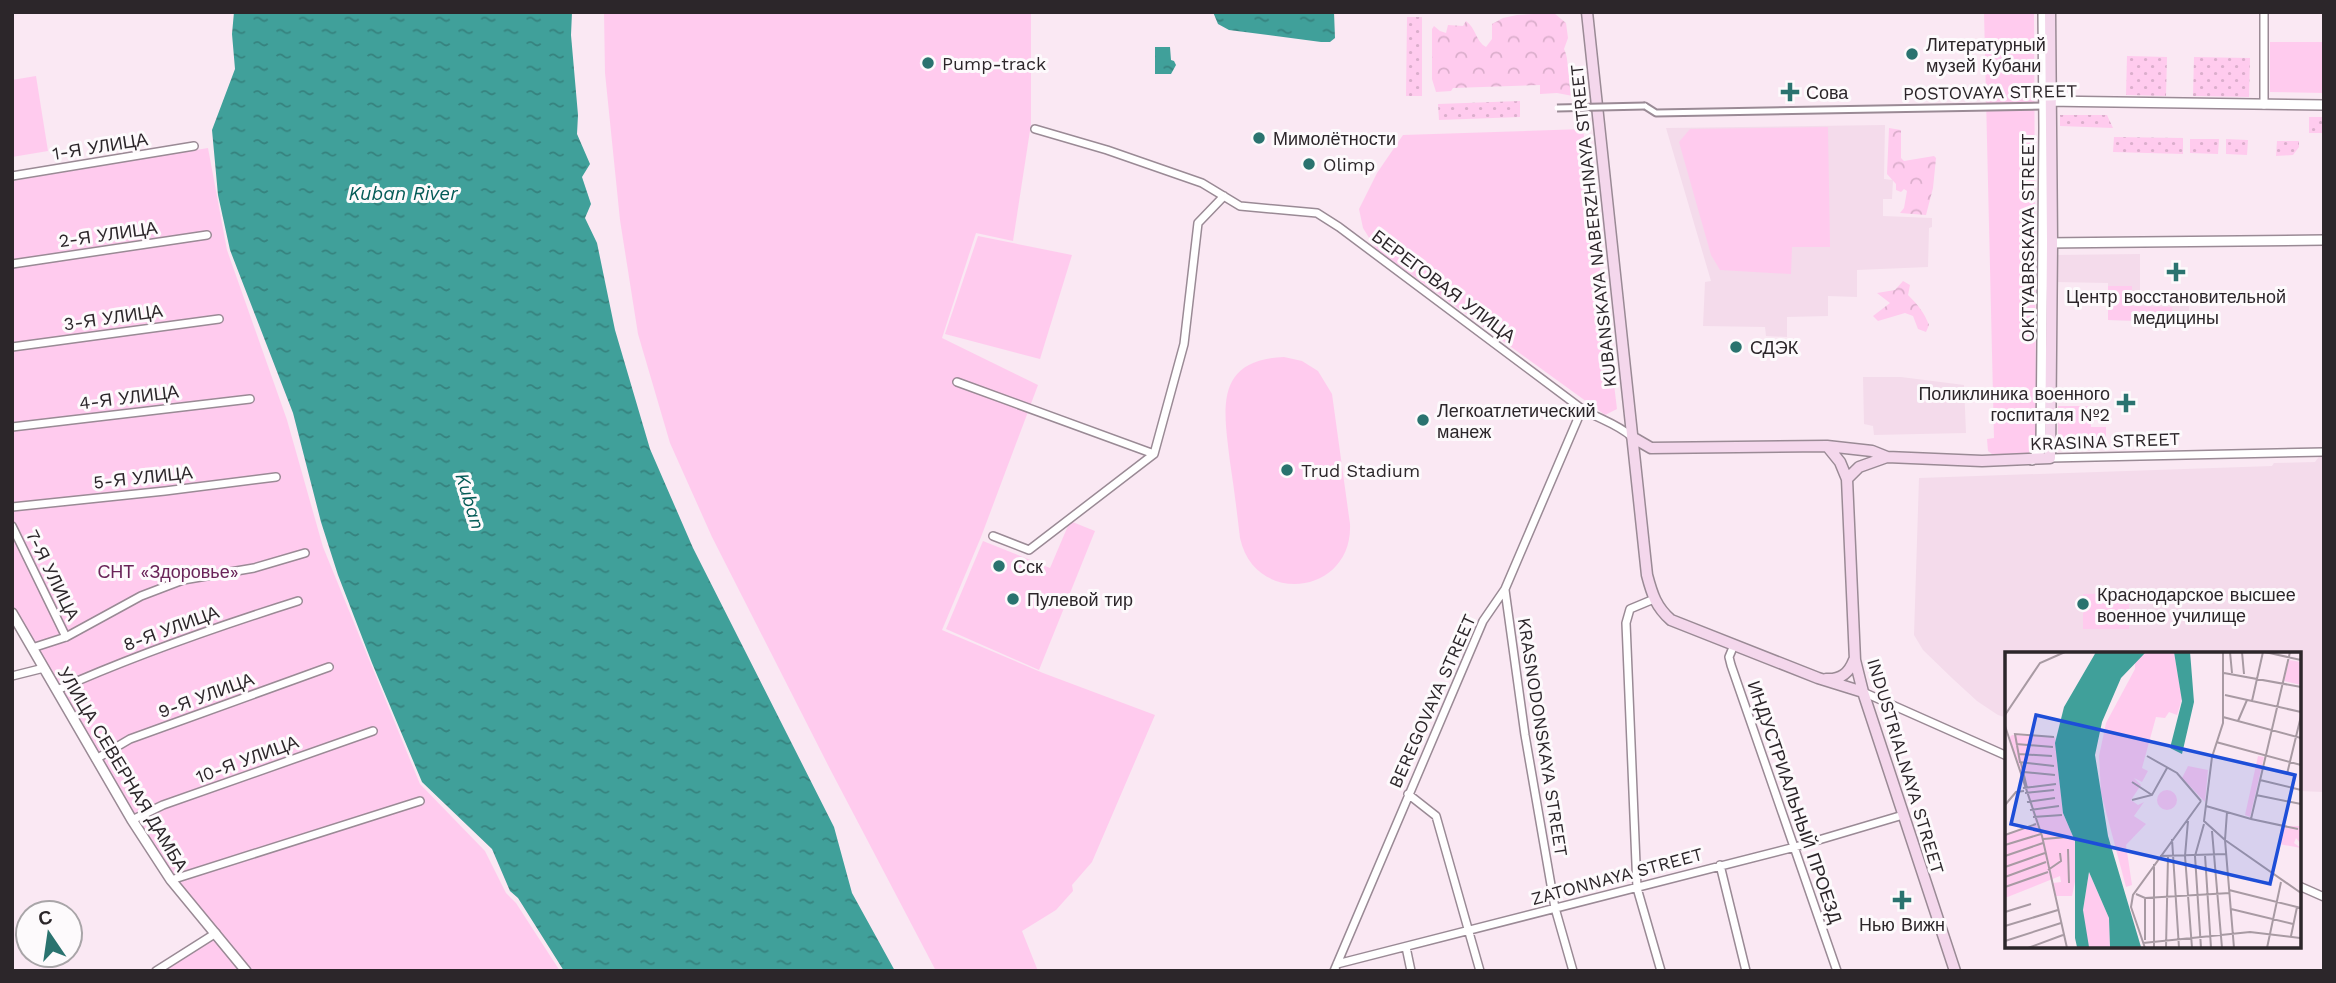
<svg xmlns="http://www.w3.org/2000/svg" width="2336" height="983" font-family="'Work Sans',sans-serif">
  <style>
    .built { fill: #f4dbeb }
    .grass { fill: url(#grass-dots) }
    .forest { fill: url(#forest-crowns) }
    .green { fill: #ffcbee }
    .water { fill: url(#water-ripples) }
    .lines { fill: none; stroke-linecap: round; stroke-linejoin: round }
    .pedestrian-casing { stroke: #9a8a95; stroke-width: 9 }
    .minor-casing { stroke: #9a8a95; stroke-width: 10 }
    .tertiary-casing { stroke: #9a8a95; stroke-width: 12 }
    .secondary-casing { stroke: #9a8a95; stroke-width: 13 }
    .pedestrian { stroke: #fff; stroke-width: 5 }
    .minor { stroke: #fff; stroke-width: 7 }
    .tertiary { stroke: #fff; stroke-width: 9 }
    .secondary { stroke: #f4d7ec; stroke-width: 10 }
    .pedestrian-bridge-casing { stroke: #9a8a95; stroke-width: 9; stroke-linecap: butt }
    .pedestrian-bridge { stroke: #fff; stroke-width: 5 }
    .poi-dot { fill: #2a736f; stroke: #fdfafc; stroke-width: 2.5 }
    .labels { text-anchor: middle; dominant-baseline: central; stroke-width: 6; stroke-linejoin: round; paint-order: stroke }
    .poi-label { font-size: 18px; fill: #2c262a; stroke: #fdfafc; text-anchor: start }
    .street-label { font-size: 18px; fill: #2c262a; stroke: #fdfafc }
    .park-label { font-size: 18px; fill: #692358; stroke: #fdfafc }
    .water-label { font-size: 19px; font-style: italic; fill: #035a56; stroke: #fdfafc }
    .inset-road { fill: none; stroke: #a89aa3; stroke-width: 2 }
    .view { fill: #1d4ed8; fill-opacity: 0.15; stroke: #1d4ed8; stroke-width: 3.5 }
    .inset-edge { fill: none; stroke: #2c262a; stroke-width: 3.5 }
  </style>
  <defs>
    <pattern id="grass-dots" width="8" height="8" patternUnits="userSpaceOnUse" patternTransform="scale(1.75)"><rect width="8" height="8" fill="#ffcbee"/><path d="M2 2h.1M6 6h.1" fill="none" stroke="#dbaecc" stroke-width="1.8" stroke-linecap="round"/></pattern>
    <pattern id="forest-crowns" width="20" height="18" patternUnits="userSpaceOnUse" patternTransform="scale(1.75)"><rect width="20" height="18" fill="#ffcbee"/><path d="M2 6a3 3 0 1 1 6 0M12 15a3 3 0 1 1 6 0" fill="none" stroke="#dbaecc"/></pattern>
    <pattern id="water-ripples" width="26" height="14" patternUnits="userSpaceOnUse" patternTransform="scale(1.75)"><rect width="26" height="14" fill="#40a09a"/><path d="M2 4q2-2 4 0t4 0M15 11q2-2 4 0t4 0" fill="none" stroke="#36827e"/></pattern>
  </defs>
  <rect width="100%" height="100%" fill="#fae8f3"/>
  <path class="built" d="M1885,125L1884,179L1893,180L1892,199H1883V216L1932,218V227L1929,228L1928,267L1857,270V297L1828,296V316L1787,317V337L1766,336L1765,327L1703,326L1705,282L1711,281L1666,128Z
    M2140,254V301L2189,302V322L2108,320V283L2055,282V255Z
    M1863,377H1901L1964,385L1966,433L1874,435L1873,426L1864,424Z
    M2321,454H2324V792L2299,791V654H2007V718L1998,715L1977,701L1953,679L1923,650L1914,635L1919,478L2272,466L2274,463L2315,462Z"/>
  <path class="grass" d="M1407,17H1422V96H1406Z
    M2127,56L2167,57L2166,96L2126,95Z
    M2194,57L2250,58L2249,97L2193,96Z
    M1520,101V117L1439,120L1438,104Z
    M2060,115H2107L2113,128L2060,126Z
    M2309,117H2324V133H2309Z
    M2114,137L2183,138V154L2113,152Z
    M2190,139H2219L2218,154L2190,153Z
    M2226,139L2248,140L2247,155L2226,154Z
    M2277,141H2299V147L2293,155L2276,156Z"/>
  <path class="forest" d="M1554,13L1566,23L1568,38L1564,49C1568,57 1567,65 1569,74C1571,83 1578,87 1578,97L1557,93L1540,94V85L1453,88L1451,91L1436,92L1432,79V29L1434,26L1440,31L1446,33L1448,25L1463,26L1466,21C1476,28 1476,42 1486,47L1492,39V24L1503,18L1517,15Z
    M1889,128L1901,130V158L1904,161L1934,156L1936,158L1933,188L1926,215L1900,213L1904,208L1907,191L1904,189L1901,192L1896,190V184L1887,174Z
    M1903,281L1910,285L1908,295C1918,305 1924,312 1929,325L1926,332L1918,329L1913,316L1905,313L1878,321L1873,316L1890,303L1877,293L1895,290Z"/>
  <path class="green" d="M604,12H1031V124L1013,241L976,233L942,338L1038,385L981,537L942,630L1043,673L1155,715L1092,862L1072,885L1073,891L1056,910L1022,931L1038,971H936L830,769L712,537L670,443L638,334L620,220L605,73Z
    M1984,12H2034L2036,447L2027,454H1992L1988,451L1987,439L1994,438Z
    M2270,42H2324V93L2270,92Z
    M36,76L48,151L12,157V80Z
    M1828,127L1830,247H1792L1791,274L1720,270L1711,255L1679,142L1690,129Z
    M1583,129L1617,409L1605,415L1376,249L1363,228L1359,209L1377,173L1403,135Z
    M208,148L227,250L287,420L323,547L420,784L485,851L506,893L516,903L560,971H157L216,934L171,880L12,613V181Z
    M978,236L1072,255L1040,359L945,334Z
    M2108,286H2132V306L2172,307V312H2179V322L2108,320Z
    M1284,357L1302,361L1318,371L1332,394L1350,524C1353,595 1255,607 1240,538C1237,513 1234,487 1230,462C1224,411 1213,360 1284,357Z
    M2058,406H2090L2091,427H2106V445L2058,446Z
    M1070,521L1095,531L1039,670L946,629L983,541L1050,568Z
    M2129,593V629H2083V594Z"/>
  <path class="water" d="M234,12H572L571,35L578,115L577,134L590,164L582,177L591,204L585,218L597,243L615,330L650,449L693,548L834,827L852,893L895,971H564L518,898L510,891L492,849L422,782L372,663L338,575L321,522L293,413L230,250L218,195L212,130L235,69L232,34Z
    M1213,12H1334L1335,38L1330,42H1321L1229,30L1218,24Z
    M1155,47H1170L1171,60L1174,61L1176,65L1171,74H1155Z"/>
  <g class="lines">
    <g class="pedestrian-casing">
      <path id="pedestrian" d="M1645,106L1656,113L2044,106"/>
    </g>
    <g class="minor-casing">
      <path id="minor" d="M2264,12V105
        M1035,129L1107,150L1202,183L1240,206L1317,213L1339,227L1582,409C1599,419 1618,424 1632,437
        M12,176L194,146
        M12,264L207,235
        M12,347L219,319
        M957,382L1154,454
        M12,427L250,399
        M2050,458L2324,452
        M12,507L165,491L276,477
        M12,526L66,637
        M993,536L1029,550L1154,454L1184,344L1198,223L1224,196
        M1505,590L1525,735L1555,908L1573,971
        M1654,599L1630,609L1626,623L1637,888L1661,971
        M1734,645L1729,657L1731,665L1837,971
        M32,648L66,637L141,596L183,580L254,568L305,553
        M12,676L44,668
        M57,690C135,655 216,627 298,601
        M1863,692L2007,756
        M96,759L130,739L329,667
        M1408,794L1436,816L1480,971
        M132,820L163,805L373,731
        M1720,865L1746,971
        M171,880L420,801
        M2299,886L2324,897
        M1406,947L1411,971
        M1337,964L1795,847L1903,815
        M156,971L216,933
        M1334,971L1483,621L1505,589L1582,409"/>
    </g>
    <g class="tertiary-casing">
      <path id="tertiary" d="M2046,101L2324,105
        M2045,243L2324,240
        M2032,460L2040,451L2041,445L2044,128L2043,12
        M12,613L132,820L171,880L246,971"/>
    </g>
    <g class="secondary-casing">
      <path id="secondary" d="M1587,12L1647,575C1652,594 1656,607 1671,620L1818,678L1863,692
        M1632,437L1651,448L1827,446L1872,451L1887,457
        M1827,446L1840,462L1847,479L1855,660L1863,692L1955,971
        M1847,479L1859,467L1887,457L1982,461L2050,458L2052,243L2050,12
        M1826,679C1841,680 1849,673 1854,660"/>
    </g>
    <use href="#pedestrian" class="pedestrian"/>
    <use href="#minor" class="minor"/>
    <use href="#tertiary" class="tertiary"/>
    <use href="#secondary" class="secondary"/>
    <g class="pedestrian-bridge-casing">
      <path id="pedestrian-bridge" d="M1557,108L1645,106"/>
    </g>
    <use href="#pedestrian-bridge" class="pedestrian-bridge"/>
  </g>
  <g class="poi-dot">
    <circle cx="1912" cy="54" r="7"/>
    <circle cx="928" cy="63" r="7"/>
    <path d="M1786.5 81.5h7v7h7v7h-7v7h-7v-7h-7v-7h7z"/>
    <circle cx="1259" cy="138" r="7"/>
    <circle cx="1309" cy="164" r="7"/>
    <path d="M2172.5 261.5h7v7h7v7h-7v7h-7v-7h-7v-7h7z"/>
    <circle cx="1736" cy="347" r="7"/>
    <path d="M2122.5 392.5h7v7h7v7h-7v7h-7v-7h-7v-7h7z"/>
    <circle cx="1423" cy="420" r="7"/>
    <circle cx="1287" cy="470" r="7"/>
    <circle cx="999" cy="566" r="7"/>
    <circle cx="1013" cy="599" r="7"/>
    <circle cx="2083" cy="604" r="7"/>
    <path d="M1898.5 889.5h7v7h7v7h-7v7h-7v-7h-7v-7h7z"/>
  </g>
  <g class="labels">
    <g class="poi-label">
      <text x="1926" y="44">Литературный<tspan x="1926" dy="21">музей Кубани</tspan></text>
      <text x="942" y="63">Pump-track</text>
      <text x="1806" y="92">Сова</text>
      <text x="1273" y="138">Мимолётности</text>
      <text x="1323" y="164">Olimp</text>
      <text x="2176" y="296" text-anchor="middle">Центр восстановительной<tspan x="2176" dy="21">медицины</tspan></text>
      <text x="1750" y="347">СДЭК</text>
      <text x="2110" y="393" text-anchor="end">Поликлиника военного<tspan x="2110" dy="21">госпиталя №2</tspan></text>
      <text x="1437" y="410">Легкоатлетический<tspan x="1437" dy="21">манеж</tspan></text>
      <text x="1301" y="470">Trud Stadium</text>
      <text x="1013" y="566">Сск</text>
      <text x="2097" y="594">Краснодарское высшее<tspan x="2097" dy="21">военное училище</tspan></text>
      <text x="1027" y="599">Пулевой тир</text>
      <text x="1902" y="924" text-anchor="middle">Нью Вижн</text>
    </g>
    <g class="street-label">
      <text transform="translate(1990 92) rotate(-1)">POSTOVAYA STREET</text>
      <text transform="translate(100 146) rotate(-9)">1-Я УЛИЦА</text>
      <text transform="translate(1593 226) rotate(-96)">KUBANSKAYA NABERZHNAYA STREET</text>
      <text transform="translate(108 234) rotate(-8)">2-Я УЛИЦА</text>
      <text transform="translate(2027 238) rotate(-90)">OKTYABRSKAYA STREET</text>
      <text transform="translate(1444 286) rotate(37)">БЕРЕГОВАЯ УЛИЦА</text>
      <text transform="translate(113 317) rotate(-8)">3-Я УЛИЦА</text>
      <text transform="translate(129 397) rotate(-7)">4-Я УЛИЦА</text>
      <text transform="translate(2105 441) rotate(-2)">KRASINA STREET</text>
      <text transform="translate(143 477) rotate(-6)">5-Я УЛИЦА</text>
      <text transform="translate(53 575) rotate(64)">7-Я УЛИЦА</text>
      <text transform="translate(171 628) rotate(-20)">8-Я УЛИЦА</text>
      <text transform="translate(206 695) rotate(-20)">9-Я УЛИЦА</text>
      <text transform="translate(1432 701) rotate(-66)">BEREGOVAYA STREET</text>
      <text transform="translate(1543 737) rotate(81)">KRASNODONSKAYA STREET</text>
      <text transform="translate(247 759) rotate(-20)">10-Я УЛИЦА</text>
      <text transform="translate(1906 766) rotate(73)">INDUSTRIALNAYA STREET</text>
      <text transform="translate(123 769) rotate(59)">УЛИЦА СЕВЕРНАЯ ДАМБА</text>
      <text transform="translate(1795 802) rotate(71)">ИНДУСТРИАЛЬНЫЙ ПРОЕЗД</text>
      <text transform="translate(1617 876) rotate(-15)">ZATONNAYA STREET</text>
    </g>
    <g class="park-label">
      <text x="168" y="571">СНТ «Здоровье»</text>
    </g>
    <g class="water-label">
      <text x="403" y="193">Kuban River</text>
      <text transform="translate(470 501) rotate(73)">Kuban</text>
    </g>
  </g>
  <g transform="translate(2005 652)">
    <rect width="296" height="296" fill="#fae8f3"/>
    <path d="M84,220L104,266L105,295H84L80,284L78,258Z" fill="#ffcbee"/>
    <path d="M142,0H169L177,47L172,63L164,60L160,66L151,65L137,116L143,119L137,130L129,126L136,133L126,148L133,153L139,150L129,164L141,172L121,193L127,233L121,235L96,141L94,104L101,71L130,17V9ZM284,8L296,10V33L279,29ZM7,83L50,85L58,161L70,189L72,220L67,244H51L48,231L56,230L55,224L0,246V183L31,172L4,86ZM253,104L259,105L245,165L240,163ZM183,114L203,118L200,150L177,126ZM152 148a10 10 0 1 1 20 0a10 10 0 1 1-20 0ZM278,174H296V192L291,186L289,191L296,196L274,192Z" fill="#ffcbee"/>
    <path d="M91,0H141L116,26L97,70L90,103L103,184L136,295H105L104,266L84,220L78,258L84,295H72L70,286V189L58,161L50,91L59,55ZM169,0H185L186,12L189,50L177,102L165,96L177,49Z" fill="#40a09a"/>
    <path class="inset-road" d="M218,0V71L207,105L199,169L220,188M225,0L227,21M237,0L239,22M260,0L296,8M219,21L296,35M220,43L296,60M247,49L258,0M0,63L35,11L60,0M218,65L296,86M233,69L242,48M0,74L37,184L62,296M211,90L296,113M11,92L48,95M14,102L47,104M142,104L172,121L196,149M14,110L49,114M15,110L10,82L49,85M16,111L22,136M19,120L50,123M282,122L296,64M255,128L296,138M127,130L147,143M18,136L51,132M20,141L49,138M251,143L296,152M127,148L147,143L162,116M22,150L50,146M0,153L11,140L19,139M201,154L246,167L285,0M25,158L54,154M222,160L220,188L229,296M28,165L57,163M246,167L293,177M183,169L180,204L187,296M207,179L217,296M0,183L31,172M38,187L63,185M167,187L174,296M220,188L296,241M0,193L36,182M63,197L64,231M200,203L206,296M0,204L38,191M155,204L221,202M0,215L40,201M43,218L56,209L55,201M0,225L41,210M0,235L43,220M224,238L296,256M131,242L140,246L225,241M226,257L288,272M0,260L26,252M0,274L53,258M286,284L292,255M140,288V246M0,289L56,271M138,291L245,280L295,286M23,296L58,283M140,296L126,255L128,243L196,149M149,296V212M161,296L163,204M196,296L190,204L199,172M262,296L276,230"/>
    <path class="view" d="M31,63L290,123L265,232L6,172Z"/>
    <rect width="296" height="296" class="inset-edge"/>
  </g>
  <rect width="2336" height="983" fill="none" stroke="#2c262a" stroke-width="28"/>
  <g transform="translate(49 934) rotate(347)"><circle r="33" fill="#fdfafc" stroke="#a9a5a8" stroke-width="2"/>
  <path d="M0-5L12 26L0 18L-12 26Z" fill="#2a736f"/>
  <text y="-10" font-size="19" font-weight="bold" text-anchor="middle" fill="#2c262a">С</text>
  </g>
</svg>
